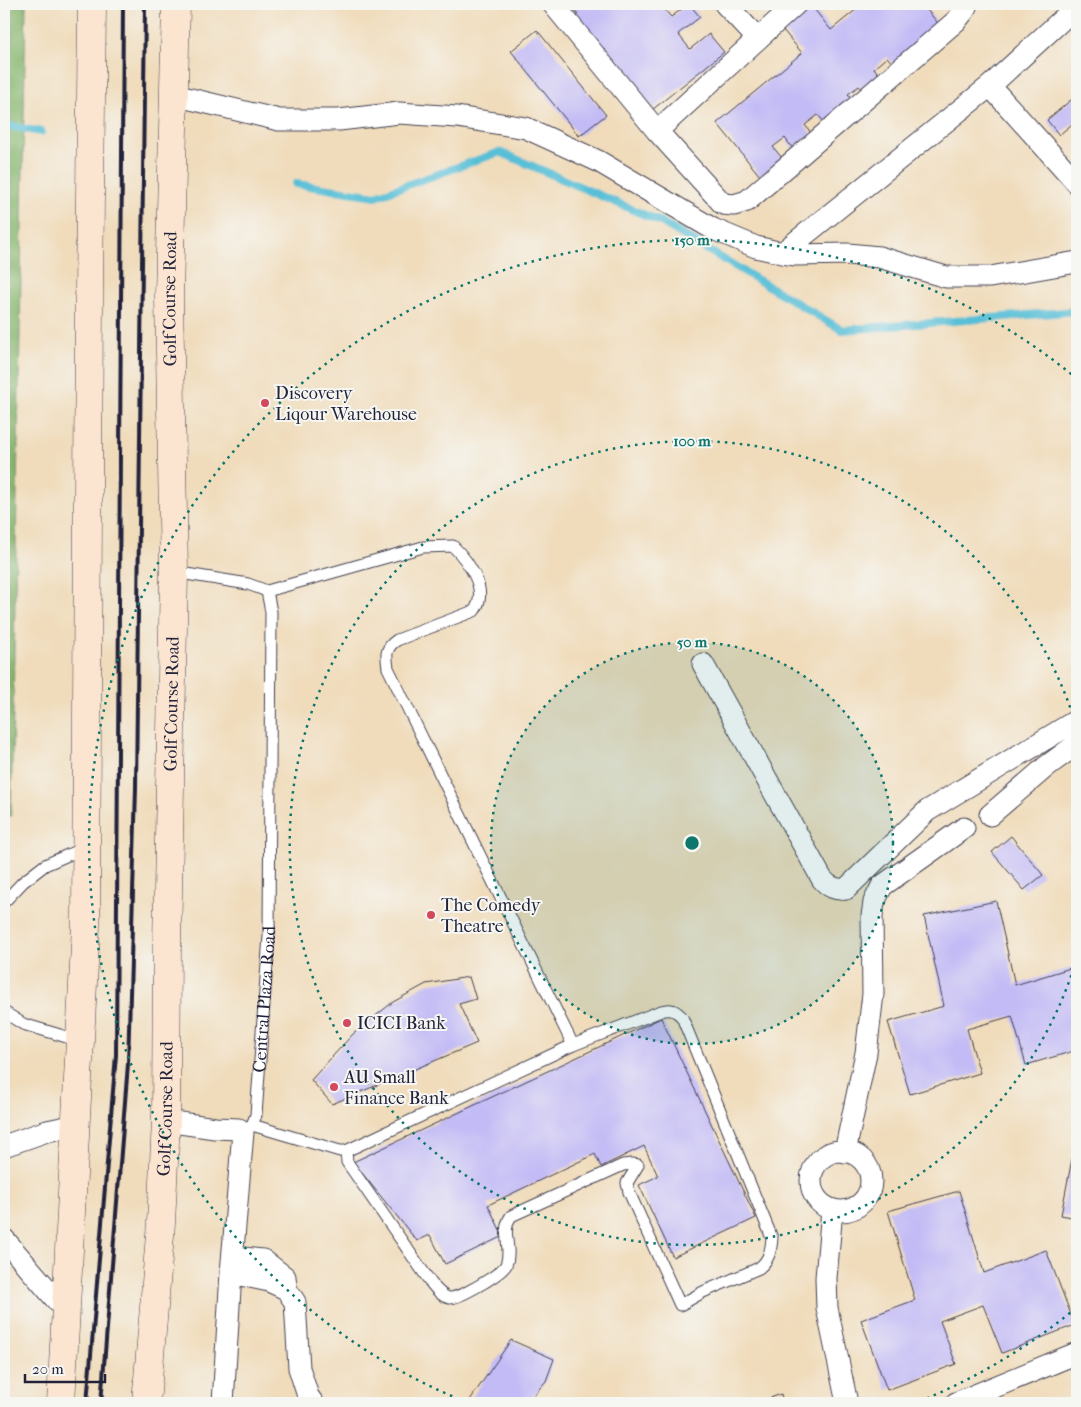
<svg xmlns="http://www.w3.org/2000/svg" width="1081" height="1407" font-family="'IM FELL French Canon',serif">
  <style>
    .forest { fill: #86b56e; stroke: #546c54 }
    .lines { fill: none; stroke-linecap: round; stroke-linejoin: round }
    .stream { stroke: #59bfd7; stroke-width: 8 }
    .building { fill: #c3bbf5 }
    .service-casing { stroke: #413e4e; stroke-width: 13 }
    .minor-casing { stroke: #413e4e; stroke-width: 23 }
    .secondary-casing { stroke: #413e4e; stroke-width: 29 }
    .service { stroke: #fff; stroke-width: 11 }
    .minor { stroke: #fff; stroke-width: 21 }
    .secondary { stroke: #fce5d0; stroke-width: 28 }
    .rail { stroke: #22223b; stroke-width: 4 }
    .ring { fill: none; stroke: #0f766e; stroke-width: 2.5; stroke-dasharray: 2.5 5 }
    .poi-dot { fill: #d1495b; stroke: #f6f6f2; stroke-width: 2 }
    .labels { text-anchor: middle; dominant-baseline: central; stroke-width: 4; stroke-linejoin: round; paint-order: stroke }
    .street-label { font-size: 18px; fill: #22223b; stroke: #f6f6f2 }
    .poi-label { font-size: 18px; fill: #22223b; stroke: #f6f6f2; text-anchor: start }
    .centre { fill: #0f766e; stroke: #f6f6f2; stroke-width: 2.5 }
    .ring-label { font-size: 15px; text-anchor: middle; font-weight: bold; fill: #0f766e; stroke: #f6f6f2; stroke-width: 4; stroke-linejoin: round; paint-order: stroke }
  </style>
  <rect width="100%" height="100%" fill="#f6f6f2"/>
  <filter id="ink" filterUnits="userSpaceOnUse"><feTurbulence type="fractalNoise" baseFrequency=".02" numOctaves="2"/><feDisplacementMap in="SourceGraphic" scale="10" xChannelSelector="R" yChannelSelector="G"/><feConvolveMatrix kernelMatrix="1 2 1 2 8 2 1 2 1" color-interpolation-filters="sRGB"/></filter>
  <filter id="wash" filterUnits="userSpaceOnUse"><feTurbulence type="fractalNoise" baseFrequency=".0096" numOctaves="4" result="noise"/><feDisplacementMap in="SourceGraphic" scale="20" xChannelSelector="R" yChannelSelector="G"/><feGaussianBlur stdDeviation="1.12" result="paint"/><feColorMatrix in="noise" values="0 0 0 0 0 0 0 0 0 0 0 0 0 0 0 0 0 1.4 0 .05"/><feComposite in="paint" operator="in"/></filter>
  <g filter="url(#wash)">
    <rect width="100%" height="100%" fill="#f0dcbb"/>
    <path class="forest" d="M4,4H26L11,816L4,815Z"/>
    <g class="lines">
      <path class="stream" d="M4,125L41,132
        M296,184L376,196L500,152L661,222L842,330L1077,311"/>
    </g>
    <g id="blocks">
      <path class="building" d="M570,4H660L671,17L689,4L700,17L678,34L690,49L709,34L724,52L647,114L571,20L578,15Z
        M803,4H810L831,30L863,4H922L942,28L895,66L887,57L874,68L881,77L863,92L859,86L848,94L853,100L825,123L818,115L805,125L812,134L793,149L785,138L773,147L782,158L760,176L717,123L802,53L778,24Z
        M537,30L606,115L579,136L511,51Z
        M1077,95V120L1059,135L1047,120Z
        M1011,836L1043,875L1024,890L992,852Z
        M996,901L1015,985L1077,966V1050L1026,1065L1012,1016L967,1029L980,1073L910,1094L888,1022L944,1006L924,916Z
        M469,977L476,999L459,1004L477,1043L332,1104L311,1080L353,1034L393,1002L426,984Z
        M661,1018L756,1218L673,1257L639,1185L658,1176L644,1146L601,1167L595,1154L488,1205L503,1236L445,1264L430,1235L417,1241L353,1162Z
        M1072,1159L1077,1160V1218L1061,1215Z
        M959,1191L984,1273L1046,1250L1075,1325L1002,1353L983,1305L940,1321L956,1364L887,1390L861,1320L915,1300L888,1211Z
        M511,1340L554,1359L546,1381L527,1403H468Z
        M781,1394L783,1403H757Z"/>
    </g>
  </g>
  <g filter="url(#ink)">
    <use href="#blocks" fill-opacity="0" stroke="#413e4e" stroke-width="1"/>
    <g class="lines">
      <g class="service-casing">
        <g id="service">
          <path d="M174,572L248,584L267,591L423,547L453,546C468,561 490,591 474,611L397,640C385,648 386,655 388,668L573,1045"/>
          <path d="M4,902L23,882L45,865L86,847"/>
          <path d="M4,1012L23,1024L80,1041"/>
          <path d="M252,1125L340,1151H346L573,1045L661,1011C671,1008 675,1010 682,1017L772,1238C771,1251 769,1260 759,1268L703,1292L680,1305L629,1192L627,1183L638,1165L632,1164L623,1165L511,1216C500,1232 513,1248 506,1265C501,1274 459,1299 449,1298C441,1296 436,1289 431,1283L347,1162L346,1151"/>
          <path id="s1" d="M247,1130L252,1125L256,1115L269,936L271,612L267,591"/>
        </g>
      </g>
      <g class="minor-casing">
        <path id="minor" d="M553,4L657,131L723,204L734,205L747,201L956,21L964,11L967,4
          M725,4L758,39
          M990,86L1077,183
          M174,95L279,120H339L399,113L457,117L526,128L598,161L713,229L756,247L782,253L796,255L848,254L879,257L946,277H990L1077,262
          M657,131L796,4
          M782,253L990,86L1077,6
          M703,664L822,879C829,887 835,890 846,889L927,811L1077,720
          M990,815L1047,766L1077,744
          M166,1121L215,1128L239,1129L243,1132L231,1273L223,1403
          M4,1146L47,1131L76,1125
          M811 1181a30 30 0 1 1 60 0a30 30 0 1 1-60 0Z
          M845,1152L866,1053L873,994L872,916L874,902L882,886L964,828
          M832,1210L826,1278L827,1308L847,1403
          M4,1239L65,1310
          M233,1257L263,1260L285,1277L286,1286
          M231,1273L269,1281L286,1289L295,1302L299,1368L308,1396L313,1403
          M956,1403L1077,1353"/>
      </g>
      <g class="secondary-casing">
        <g id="secondary">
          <path d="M61,1403L86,926L89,295L92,4"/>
          <path id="s2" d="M146,1403L161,1223L166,1121L167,946L174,572L169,296L176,4"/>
        </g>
      </g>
      <use href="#service" class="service"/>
      <use href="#minor" class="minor"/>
      <use href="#secondary" class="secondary"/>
      <path class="rail" d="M87,1403L116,1055L123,4
        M101,1403L128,1064L136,788L145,4"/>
    </g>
  </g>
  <circle cx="692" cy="843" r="201" fill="#0f766e" fill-opacity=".12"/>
  <g class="ring">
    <circle cx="692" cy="843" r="201"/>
    <path d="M1076 961A402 402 0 1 1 1076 725"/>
    <path d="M1076 1308A603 603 0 0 1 918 1402M466 1402A603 603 0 1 1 1076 378"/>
  </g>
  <g class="poi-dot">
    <circle cx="265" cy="403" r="5"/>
    <circle cx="431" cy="915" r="5"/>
    <circle cx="347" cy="1023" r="5"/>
    <circle cx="334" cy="1087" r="5"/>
  </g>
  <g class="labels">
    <g class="street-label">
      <text stroke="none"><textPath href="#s2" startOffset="1105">Golf Course Road</textPath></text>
      <text stroke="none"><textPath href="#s2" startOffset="700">Golf Course Road</textPath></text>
      <text stroke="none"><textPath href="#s1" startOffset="134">Central Plaza Road</textPath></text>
      <text stroke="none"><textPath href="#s2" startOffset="295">Golf Course Road</textPath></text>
    </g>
    <g class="poi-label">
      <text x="275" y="393">Discovery<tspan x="275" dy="21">Liqour Warehouse</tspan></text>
      <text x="441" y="905">The Comedy<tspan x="441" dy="21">Theatre</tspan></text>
      <text x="357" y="1023">ICICI Bank</text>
      <text x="344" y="1077">AU Small<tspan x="344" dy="21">Finance Bank</tspan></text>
    </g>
  </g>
  <circle cx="692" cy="843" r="8" class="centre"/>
  <g class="ring-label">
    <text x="692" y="245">150 m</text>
    <text x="692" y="446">100 m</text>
    <text x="692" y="647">50 m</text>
  </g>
  <rect width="1081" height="1407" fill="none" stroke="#f6f6f2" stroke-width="20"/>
  <path d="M25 1374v8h80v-8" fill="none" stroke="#22223b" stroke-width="2.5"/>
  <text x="32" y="1374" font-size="15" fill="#22223b" stroke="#f6f6f2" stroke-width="4" paint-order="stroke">20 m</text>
</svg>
